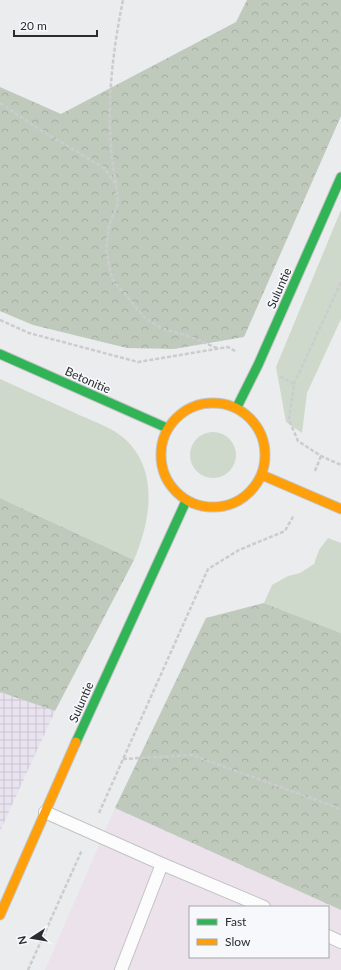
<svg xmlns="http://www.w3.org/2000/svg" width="341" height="970" font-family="Lato,sans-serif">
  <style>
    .commercial { fill: #ece2eb; fill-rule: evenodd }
    .industrial { fill: url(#industrial-grid) }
    .grass { fill: #ced9cb }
    .forest { fill: url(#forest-crowns) }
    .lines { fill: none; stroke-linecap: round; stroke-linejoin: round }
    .lane-casing { stroke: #c2c3c4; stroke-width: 14 }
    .fast-casing { stroke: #c2c3c4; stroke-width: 11 }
    .slow-casing { stroke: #c2c3c4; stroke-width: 11 }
    .path { stroke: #cccccd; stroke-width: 2.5; stroke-dasharray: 4 2; stroke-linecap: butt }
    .lane { stroke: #fcfcfc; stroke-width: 12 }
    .fast { stroke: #30b455; stroke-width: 9 }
    .slow { stroke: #ff9f0a; stroke-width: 9 }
    .labels { text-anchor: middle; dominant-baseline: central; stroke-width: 3.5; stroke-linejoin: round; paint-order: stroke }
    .street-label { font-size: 12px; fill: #2b2c2d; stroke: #f6f8fc }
  </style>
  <defs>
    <pattern id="industrial-grid" width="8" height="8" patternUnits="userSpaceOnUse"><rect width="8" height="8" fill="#e9e3ef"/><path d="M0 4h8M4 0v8" fill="none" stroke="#c8c3cd"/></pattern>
    <pattern id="forest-crowns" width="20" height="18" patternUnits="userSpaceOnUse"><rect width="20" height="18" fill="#bfcabc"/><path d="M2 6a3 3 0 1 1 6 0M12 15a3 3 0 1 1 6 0" fill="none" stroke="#a4aea2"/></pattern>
  </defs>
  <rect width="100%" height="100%" fill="#eaecee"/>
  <path class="commercial" d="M115,808L341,910V970H45ZM190,907H328V957H190Z"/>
  <path class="industrial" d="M0,692L55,711L0,831Z"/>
  <path class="grass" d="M341,210V319L307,393L302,433L286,422L276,367Z
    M0,379C25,390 50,402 75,413C94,422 116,428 130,444C159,477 149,524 134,560L0,498Z
    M190 455a23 23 0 1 1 46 0a23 23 0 1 1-46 0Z
    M328,538L341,543V633L264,603L272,585L288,576L300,573L314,564L319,550Z"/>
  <path class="forest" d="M247,0H341V116L244,337L174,349L127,348L33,325L0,311V87L61,114L236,22Z
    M0,498L134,560L55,711L0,692Z
    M264,603L341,633V910L115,808L206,618Z"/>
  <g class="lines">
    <g class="lane-casing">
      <path id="lane" d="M45,812L162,864L121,970
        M162,864L264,907
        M328,936L341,942"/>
    </g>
    <g class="fast-casing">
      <path id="fast" d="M0,354L167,428
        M237,407L258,365L341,177
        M76,742L186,501"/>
    </g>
    <g class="slow-casing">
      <path id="slow" d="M161 455a52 52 0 1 1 104 0a52 52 0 1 1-104 0Z
        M262,475L341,509
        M0,915L76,742"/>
    </g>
    <path class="path" d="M0,103L39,129L104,168L116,184L118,203L109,226L106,249L112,279L145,318L161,328L188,336L217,348
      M116,183C104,124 111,59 123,0
      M0,320L29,333L138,362L228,347L237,352
      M280,376L294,384L289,420L298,441L321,456L341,465
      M294,384L341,282
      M315,471L321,456
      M123,759L192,755L341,809
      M99,813L208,569L239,550L285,531L294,515
      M28,970L82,850"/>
    <use href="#lane" class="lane"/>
    <use href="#fast" class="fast"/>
    <use href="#slow" class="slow"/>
  </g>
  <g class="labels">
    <g class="street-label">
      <text transform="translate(279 288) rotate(-66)">Suluntie</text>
      <text transform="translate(88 380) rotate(24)">Betonitie</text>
      <text transform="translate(81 702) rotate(-66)">Suluntie</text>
    </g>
  </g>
  <rect x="189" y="906" width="140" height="52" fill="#f6f8fc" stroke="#a5a6a9"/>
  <rect x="197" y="919" width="20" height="6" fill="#30b455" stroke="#a5a6a9"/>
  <text x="225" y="926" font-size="12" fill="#2b2c2d">Fast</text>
  <rect x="197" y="939" width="20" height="6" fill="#ff9f0a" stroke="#a5a6a9"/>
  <text x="225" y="946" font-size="12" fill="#2b2c2d">Slow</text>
  <g transform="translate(32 938) rotate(258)" stroke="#f6f8fc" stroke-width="3" paint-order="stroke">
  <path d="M0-3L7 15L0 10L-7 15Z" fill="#2b2c2d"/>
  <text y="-6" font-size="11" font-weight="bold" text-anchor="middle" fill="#2b2c2d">N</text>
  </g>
  <path d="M14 30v6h83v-6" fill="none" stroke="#2b2c2d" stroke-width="2"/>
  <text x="20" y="30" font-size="12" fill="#2b2c2d" stroke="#f6f8fc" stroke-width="3" paint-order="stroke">20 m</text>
</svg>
